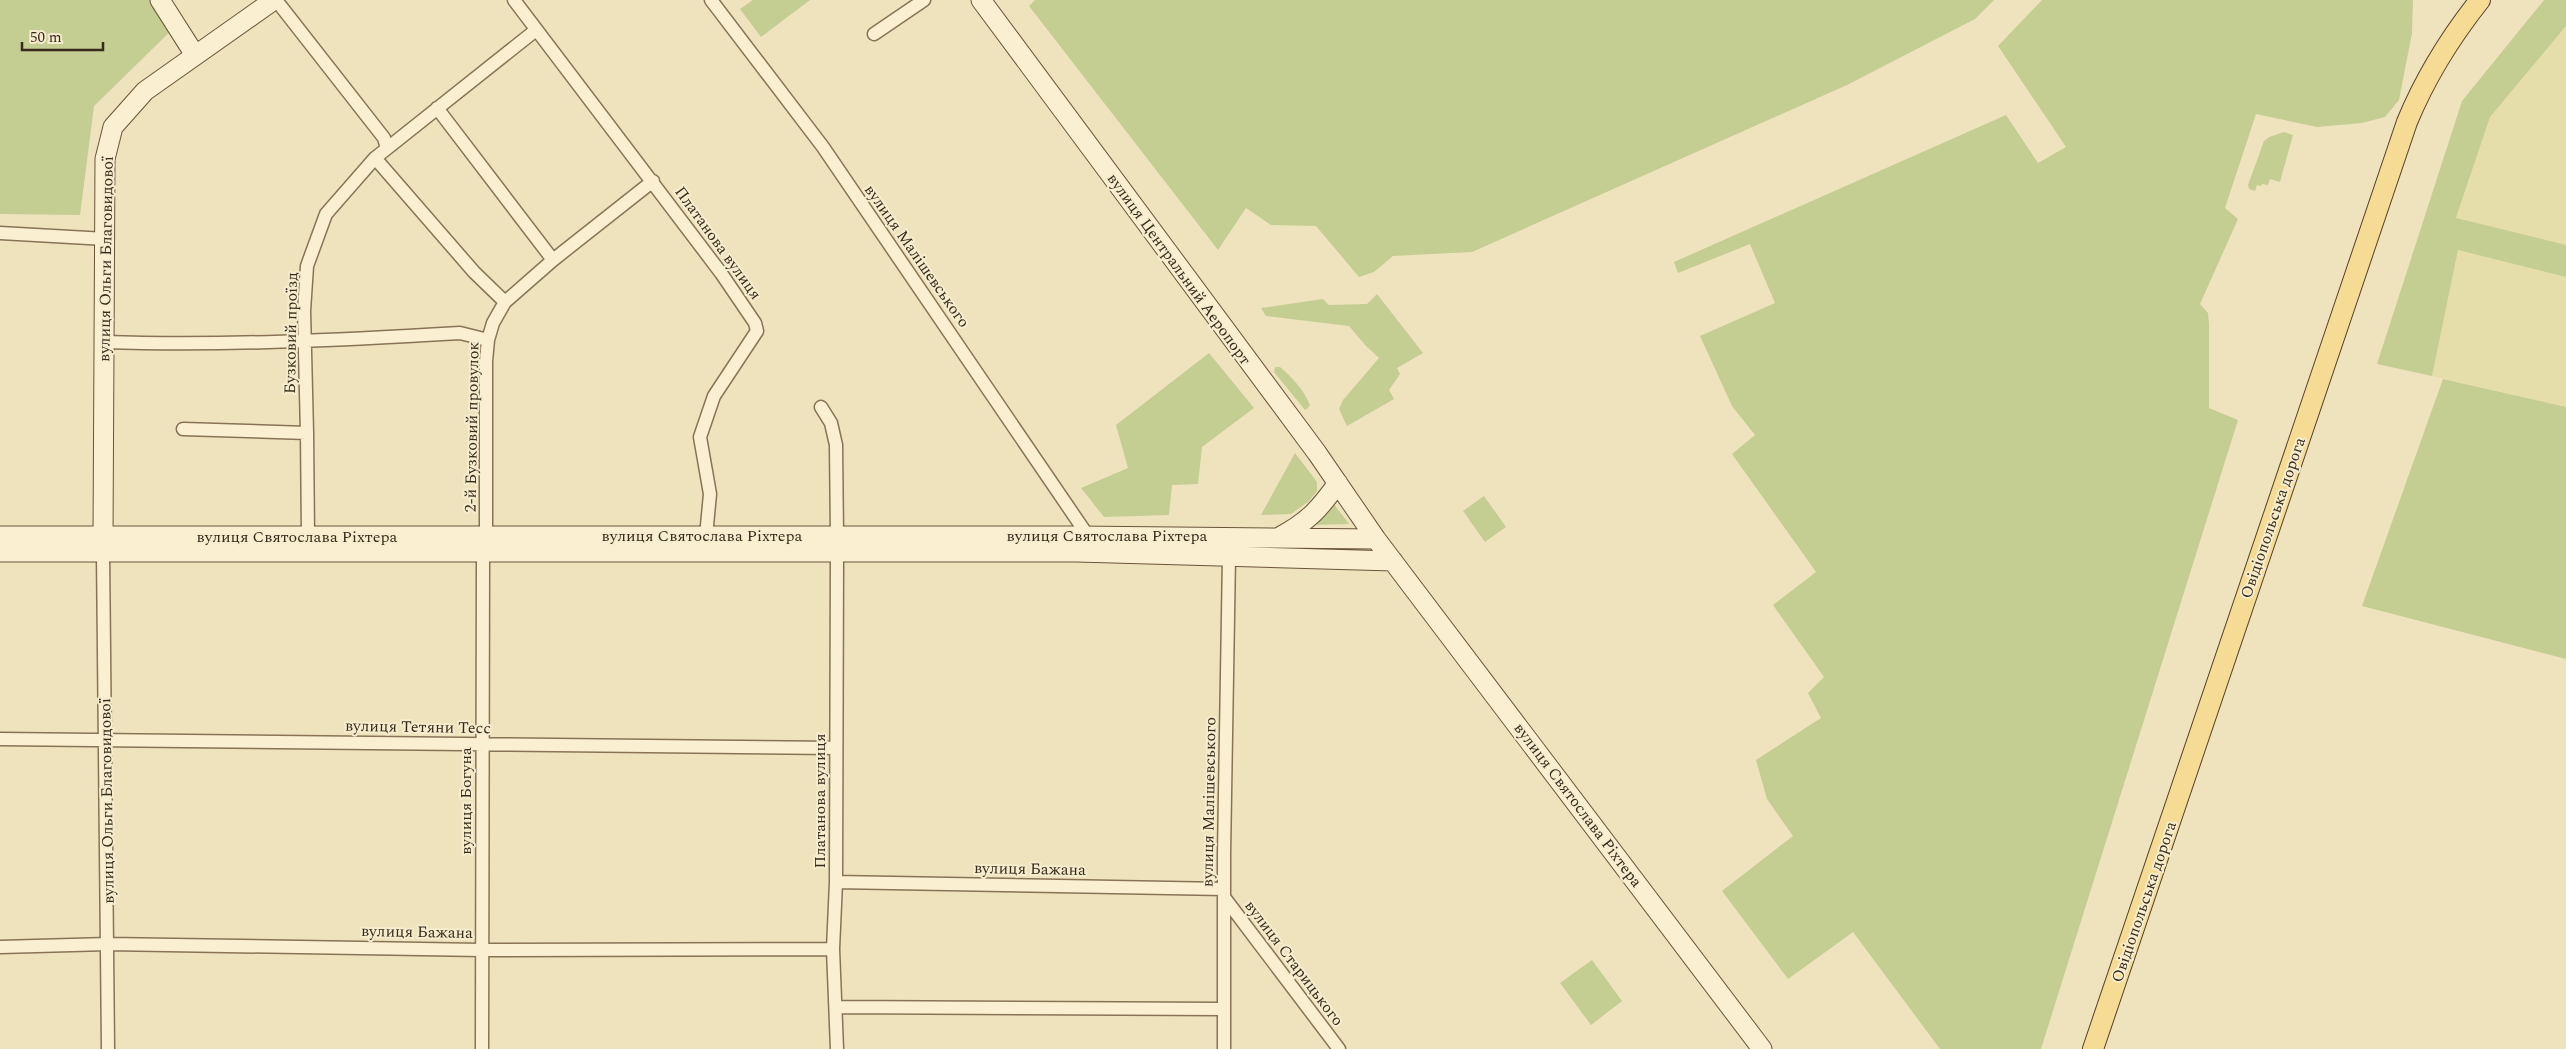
<svg xmlns="http://www.w3.org/2000/svg" width="2566" height="1049" font-family="Spectral,serif">
  <style>
    .farmland { fill: #e5deab }
    .green { fill: #c4cd92 }
    .lines { fill: none; stroke-linecap: round; stroke-linejoin: round }
    .street-casing { stroke: #887356; stroke-width: 15 }
    .secondary-casing { stroke: #6a543a; stroke-width: 21 }
    .primary-casing { stroke: #55412b; stroke-width: 22 }
    .street { stroke: #faf0d1; stroke-width: 12 }
    .secondary { stroke: #faf0d1; stroke-width: 19 }
    .primary { stroke: #f5db93; stroke-width: 20 }
    .labels { text-anchor: middle; dominant-baseline: central; stroke-width: 4; stroke-linejoin: round; paint-order: stroke }
    .street-label { font-size: 16px; fill: #372a1b; stroke: #f6edce }
  </style>
  <rect width="100%" height="100%" fill="#efe3be"/>
  <path class="farmland" d="M2566,26V245L2456,219L2490,117Z
    M2458,250L2566,277V407L2432,376Z"/>
  <path class="green" d="M0,0H160L178,24L94,106L80,215L0,214Z
    M753,0H810L761,37L740,9Z
    M1035,0H1994L1975,19L1847,85L1472,252L1393,256L1374,272L1359,277L1316,226L1271,225L1246,208L1218,250L1029,6Z
    M2042,0H2413L2412,33L2399,100L2385,117L2362,123L2317,127L2256,114L2225,208L2238,219L2200,304L2208,313L2209,324V408L2238,420L2041,1049H1940L1853,932L1788,979L1722,891L1793,836L1767,799L1756,760L1821,718L1808,693L1824,677L1773,605L1816,572L1732,454L1755,435L1732,406L1700,336L1775,303L1750,244L1678,273L1674,262L2006,115L2038,163L2066,147L1998,46Z
    M2544,0H2566V26L2490,117L2456,218L2566,245V277L2458,250L2432,376L2377,364L2462,101Z
    M2284,132L2293,135L2280,182L2270,179L2268,185L2262,184L2261,186L2257,185L2255,191L2249,189L2248,185L2264,141L2269,137Z
    M1377,294L1423,353L1397,368L1400,374L1389,390L1394,399L1347,426L1339,409L1343,400L1379,358L1366,346L1349,326L1266,316L1261,308L1323,299L1329,305L1367,304Z
    M1209,353L1254,408L1202,447L1198,484L1172,485L1169,515L1104,517L1081,488L1128,468L1116,425Z
    M1275,367H1280C1292,377 1304,390 1310,405L1308,408L1305,410L1274,372Z
    M2443,379L2566,407V659L2362,606Z
    M1295,453L1317,482V491L1309,501L1291,514L1261,515Z
    M1484,496L1506,527L1485,542L1463,511Z
    M1333,503L1349,524L1310,525Z
    M1592,960L1622,1001L1591,1025L1560,983Z"/>
  <g class="lines">
    <g class="street-casing">
      <path id="street" d="M276,0L384,138L387,148
        M514,0L721,273L755,323L757,331L714,396L700,437L710,494L706,536
        M711,0L823,147L1088,536
        M874,34L924,0
        M437,108L553,260
        M375,158L474,272L505,302
        M0,233L106,239
        M105,342C223,346 341,340 460,333L488,340
        M821,407L831,423L836,445L837,536
        M183,429L307,433L304,311L307,266L326,214L375,158L536,30
        M307,433L308,537
        M486,537V361L488,340L493,323L505,302L553,260L653,181
        M103,553L108,1049
        M0,739L836,748
        M836,882L1224,889
        M1224,897L1339,1049
        M0,947L108,944L482,950L833,949
        M836,1007L1224,1009
        M482,1049L483,553
        M837,1049L833,949L836,882L837,552
        M1224,1049V854L1229,556"/>
    </g>
    <g class="secondary-casing">
      <path id="secondary" d="M160,0L195,55
        M981,0L1317,453L1376,539L1762,1049
        M0,536H1077L1376,539
        M1281,536C1309,521 1320,508 1338,483
        M103,537L105,159L113,127L145,91L274,0
        M0,552H1077L1393,561"/>
    </g>
    <g class="primary-casing">
      <path id="primary" d="M2093,1049L2407,122C2426,76 2449,39 2480,0"/>
    </g>
    <use href="#street" class="street"/>
    <use href="#secondary" class="secondary"/>
    <use href="#primary" class="primary"/>
  </g>
  <g class="labels">
    <g class="street-label">
      <text transform="translate(718 243) rotate(54)">Платанова вулиця</text>
      <text transform="translate(917 256) rotate(55)">вулиця Малішевського</text>
      <text transform="translate(106 259) rotate(-89)">вулиця Ольги Благовидової</text>
      <text transform="translate(1179 269) rotate(54)">вулиця Центральний Аеропорт</text>
      <text transform="translate(291 333) rotate(-89)">Бузковий проїзд</text>
      <text transform="translate(472 427) rotate(-89)">2-й Бузковий провулок</text>
      <text transform="translate(2273 518) rotate(-71)">Овідіопольська дорога</text>
      <text x="702" y="536">вулиця Святослава Ріхтера</text>
      <text x="1107" y="536">вулиця Святослава Ріхтера</text>
      <text x="297" y="537">вулиця Святослава Ріхтера</text>
      <text transform="translate(418 727) rotate(1)">вулиця Тетяни Тесс</text>
      <text transform="translate(107 801) rotate(-91)">вулиця Ольги Благовидової</text>
      <text transform="translate(466 801) rotate(-90)">вулиця Богуна</text>
      <text transform="translate(820 801) rotate(-90)">Платанова вулиця</text>
      <text transform="translate(1209 802) rotate(-89)">вулиця Малішевського</text>
      <text transform="translate(1578 805) rotate(53)">вулиця Святослава Ріхтера</text>
      <text transform="translate(1030 869) rotate(1)">вулиця Бажана</text>
      <text transform="translate(2144 902) rotate(-71)">Овідіопольська дорога</text>
      <text transform="translate(417 932) rotate(1)">вулиця Бажана</text>
      <text transform="translate(1294 963) rotate(53)">вулиця Старицького</text>
    </g>
  </g>
  <path d="M22 42v8h81v-8" fill="none" stroke="#372a1b" stroke-width="2.5"/>
  <text x="30" y="42" font-size="15" fill="#372a1b" stroke="#f6edce" stroke-width="4" paint-order="stroke">50 m</text>
</svg>
